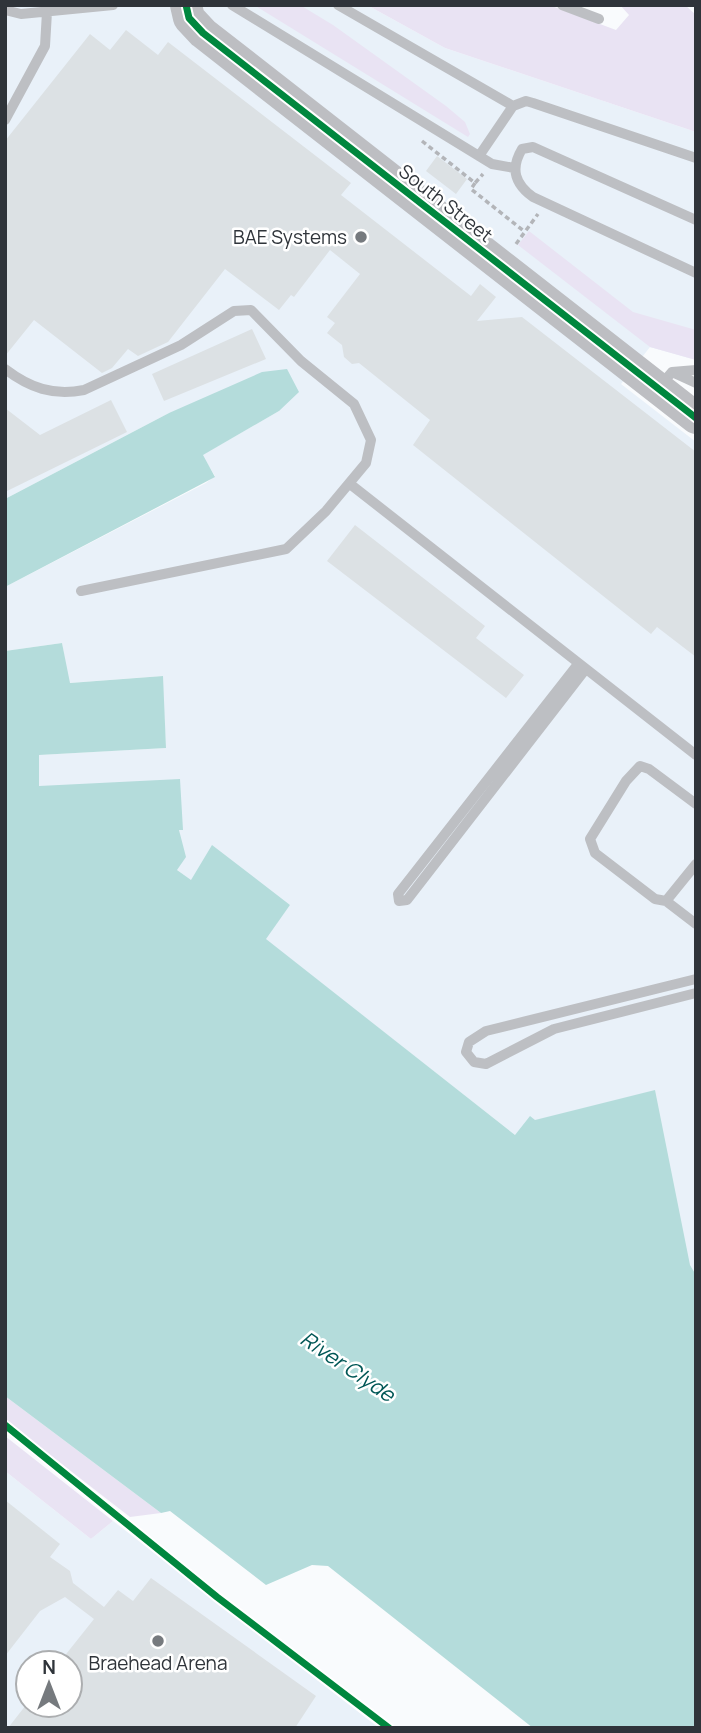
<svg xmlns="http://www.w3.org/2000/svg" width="701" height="1733" font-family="Manrope,sans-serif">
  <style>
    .built { fill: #e9f1f9; fill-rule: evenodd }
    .green { fill: #e9e3f3 }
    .water { fill: #b4dcdb }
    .building { fill: #dce1e4 }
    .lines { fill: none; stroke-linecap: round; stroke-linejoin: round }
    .path { stroke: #b3b5b9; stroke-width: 3.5; stroke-dasharray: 5 3.5; stroke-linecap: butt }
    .lane { stroke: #bdbfc3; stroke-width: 10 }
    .secondary { stroke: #bdbec2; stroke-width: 32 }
    .cycleway-casing { stroke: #fff; stroke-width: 11 }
    .cycleway { stroke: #00873e; stroke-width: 7 }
    .poi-dot { fill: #767a7e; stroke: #fff; stroke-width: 2.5 }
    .labels { text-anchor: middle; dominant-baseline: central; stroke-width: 5; stroke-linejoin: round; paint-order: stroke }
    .street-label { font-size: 19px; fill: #2f343a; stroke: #fff }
    .poi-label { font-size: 19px; fill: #2f343a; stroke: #fff; text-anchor: end }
    .water-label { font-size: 21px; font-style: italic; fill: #005756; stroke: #fff }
  </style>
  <rect width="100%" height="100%" fill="#f9fbfd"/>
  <path class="built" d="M5,5H367L445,48L696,132V360L650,347L621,384L696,442V1275L690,1265L515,1135L265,939L290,905L202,867L191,881L176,869L183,855L179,830L38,786V755L166,748L162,676L69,683L62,643L5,651V587L206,483L215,476L202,455L279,411L169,413L5,499Z
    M5,1471L91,1539L113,1521L379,1728H5ZM28,1663H70V1705H28Z"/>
  <path class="green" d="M254,5H300L333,25L446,106L465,122L470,134L468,137Z
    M367,5H549L616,30L629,15L620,5H685L696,15V132L445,48Z
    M529,231L633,312L696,330V360L650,347L518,245Z
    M5,1396L161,1513L130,1517L5,1420Z
    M5,1436L113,1521L91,1539L5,1471Z"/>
  <path class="water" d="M287,369L299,392L279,411L203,455L215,477L5,587V499L169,413L262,372Z
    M62,643L70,683L163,676L166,748L39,755V786L180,779L183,830H179L186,857L177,870L191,880L212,845L290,905L266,939L515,1135L530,1116L535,1120L655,1090L690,1265L696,1275V1728H533L328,1566L312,1565L266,1585L170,1511L161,1513L5,1396V651Z"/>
  <path class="building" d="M126,30L158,55L168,42L351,183L341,195L471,296L480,284L496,297L477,321L522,317L696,452V657L657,627L651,634L413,445L430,420L359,363L352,364L344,357L342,345L327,333L335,323L327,317L360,274L330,250L294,297L291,295L279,310L225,269L168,342L138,356L128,349L112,368L102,373L34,320L5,356V141L90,34L110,50Z
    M437,156L467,179L456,194L426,171Z
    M252,329L266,359L164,401L152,374Z
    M111,400L127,432L5,492V408L40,435Z
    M355,525L485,626L476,638L524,675L506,698L327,561Z
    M5,1500L60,1544L50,1557L70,1571L73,1583L104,1607L118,1590L133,1601L151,1578L316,1696L295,1728H8L26,1705H70V1663H59L94,1619L65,1597L40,1611L5,1656Z"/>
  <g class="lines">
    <path class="path" d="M422,141L475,183L483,174
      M475,183L471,189L525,232
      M516,244L538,214"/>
    <path class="lane" d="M232,5L492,164L514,168
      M338,5L513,106L479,156
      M562,5L599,19
      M5,10L21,14L113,5
      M513,106L526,101L533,103L696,158
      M5,120L45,46L47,12
      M696,220L533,147L522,149C510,169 515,184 533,197L696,273
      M5,369C30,388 53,396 84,390L181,345L234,311L251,310L301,361L354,404L371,440L366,463L326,511L286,549L81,591
      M672,372L696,383
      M660,386L672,372L696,370
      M350,484L696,755
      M578,664L398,894L399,901L407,900L585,670
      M696,804L649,769L640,766L626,781L590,839L595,853L655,899L666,901L696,924
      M666,901L696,864
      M696,979L486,1031L469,1042L466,1052L474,1062L486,1064L554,1029L696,993"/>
    <path class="secondary" d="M186,5L189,18L203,33L696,418"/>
    <g class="cycleway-casing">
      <path id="cycleway" d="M186,5L189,18L203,33L696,418
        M5,1425L217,1597L389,1728"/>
    </g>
    <use href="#cycleway" class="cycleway"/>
  </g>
  <g class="poi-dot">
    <circle cx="361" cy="237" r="7"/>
    <circle cx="158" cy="1641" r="7"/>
  </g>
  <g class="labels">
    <g class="street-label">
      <text transform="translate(446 203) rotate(38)">South Street</text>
    </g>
    <g class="poi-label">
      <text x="347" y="237">BAE Systems</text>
      <text x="158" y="1663" text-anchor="middle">Braehead Arena</text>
    </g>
    <g class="water-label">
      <text transform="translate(348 1366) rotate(34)">River Clyde</text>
    </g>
  </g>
  <rect width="701" height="1733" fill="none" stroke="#2f343a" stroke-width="14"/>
  <g transform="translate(49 1684)"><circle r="33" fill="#ffffff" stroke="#acaeb0" stroke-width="2"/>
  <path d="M0-5L12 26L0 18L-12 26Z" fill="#767a7e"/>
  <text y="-10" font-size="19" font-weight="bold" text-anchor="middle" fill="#2f343a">N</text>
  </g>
</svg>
